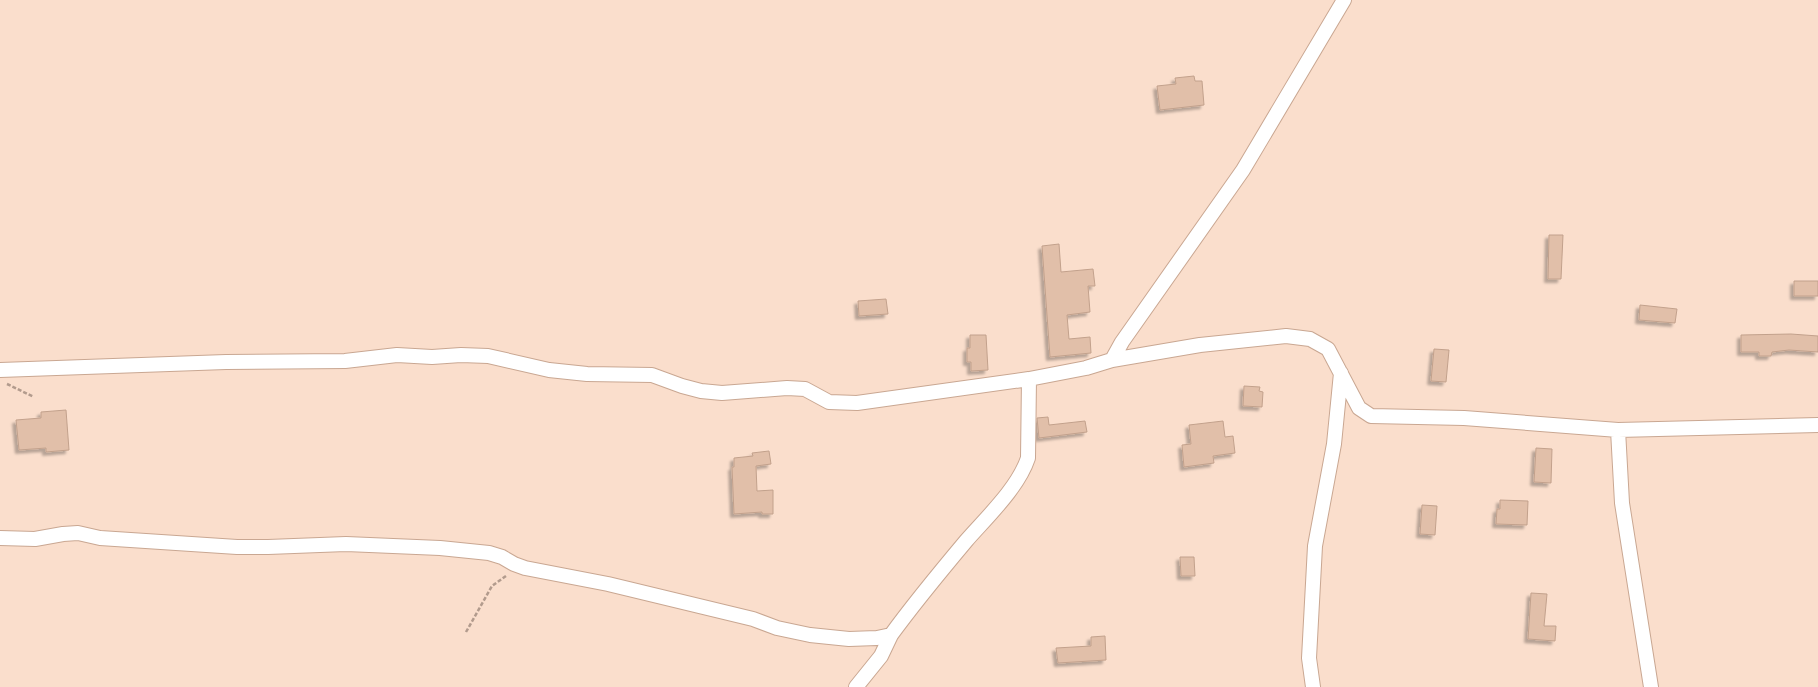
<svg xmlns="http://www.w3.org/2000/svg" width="1818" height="687" font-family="'Noto Sans',sans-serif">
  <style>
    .building { fill: #e1bfa9; stroke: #c2a18c; filter: url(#shadow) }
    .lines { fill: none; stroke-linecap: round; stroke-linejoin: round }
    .minor-casing { stroke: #c9a792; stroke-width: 16 }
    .path { stroke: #b29b8d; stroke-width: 2.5; stroke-dasharray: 4 2; stroke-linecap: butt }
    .minor { stroke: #fff; stroke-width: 14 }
  </style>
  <defs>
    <filter id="shadow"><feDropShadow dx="-3.5" dy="3.5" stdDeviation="1" flood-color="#0004"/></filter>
  </defs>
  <rect width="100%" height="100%" fill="#fadecc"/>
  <path class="building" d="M1194,76L1195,81H1202L1204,105L1160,110L1157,86L1176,84L1175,78Z
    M1549,235H1563L1561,279H1548Z
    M1059,244L1061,272L1093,269L1095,286H1088L1090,312L1067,315L1069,339L1090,337L1091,353L1050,357L1042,246Z
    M1794,281H1818V296H1794Z
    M886,299L888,314L859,316L858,301Z
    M1640,305L1677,309L1675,323L1639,320Z
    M1791,334L1818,336V352L1789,350L1772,352L1771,356H1759V352H1741V335Z
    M970,335H986L988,370L971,371V362H967V348H970Z
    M1434,349L1449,350L1446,382L1431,381Z
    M1244,386L1260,387L1259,391L1263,392L1262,407L1243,406Z
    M66,410L69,450L46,452V448L19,450L16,420L41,418V412Z
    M1048,417L1049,425L1085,421L1087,432L1039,438L1037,418Z
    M1223,421L1225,437L1233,436L1235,453L1213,456L1214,463L1184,467L1182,445L1191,444L1189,425Z
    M1536,448L1552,449L1551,483L1534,482Z
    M769,451L771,464L756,466L757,491L773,490V514H762V512L734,514L732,467H734V458L753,456L752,453Z
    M1500,500L1528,501L1527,525L1496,524L1497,509H1500Z
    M1422,505L1437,506L1435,535L1420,534Z
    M1180,557H1194L1195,576H1181Z
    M1531,593L1547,594L1544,626H1556L1555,641L1528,639Z
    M1105,636L1106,660L1058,663L1056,648L1091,646V637Z"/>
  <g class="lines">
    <g class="minor-casing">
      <path id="minor" d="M1112,360L1122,342L1243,170L1344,0
        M0,370L226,362L345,361L397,355L432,357L461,355L488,356L549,370L587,374L652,375L682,386L701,391L722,393L787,388L805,389L829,402L857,403L1029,379L1086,368L1112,360L1200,345L1286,336L1310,339L1328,349L1359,408L1371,416L1464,418L1618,430L1818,425
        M1618,430L1622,503L1651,687
        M0,538L35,539L63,534L78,533L100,538L237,547H268L346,544L440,548L489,553L502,557L514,564L525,568L608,584L753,619L777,628L810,635L849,639L877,638L891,635L881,656L856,687
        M891,635C915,602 940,572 966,541C987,517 1018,488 1028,458L1029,379
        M1313,687L1309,658L1315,546L1334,444L1341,373"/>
    </g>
    <path class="path" d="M7,384L34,397
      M466,632L492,586L506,576"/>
    <use href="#minor" class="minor"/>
  </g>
</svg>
